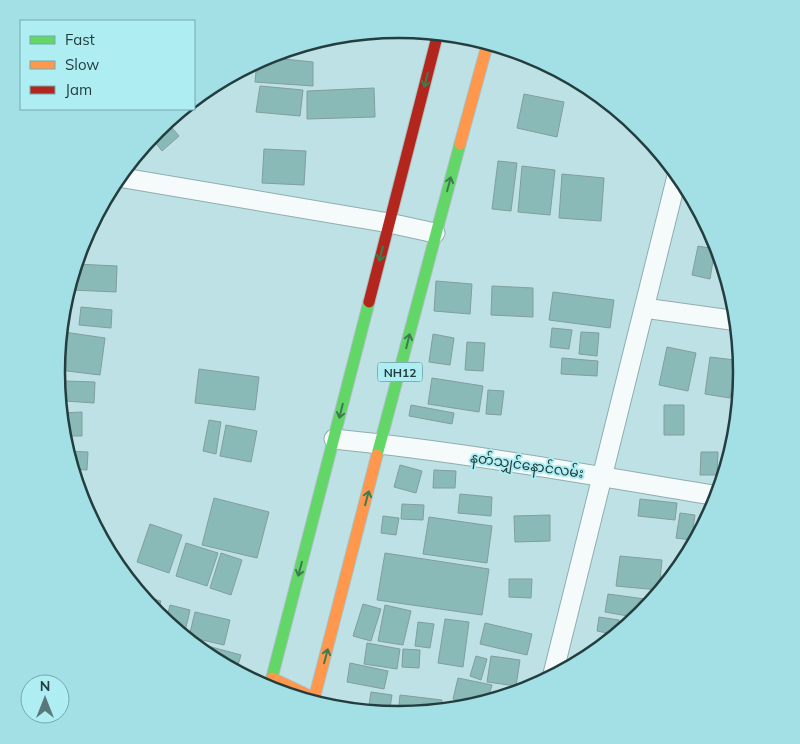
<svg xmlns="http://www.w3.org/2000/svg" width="800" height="744" font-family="Mulish,'Noto Sans Myanmar',sans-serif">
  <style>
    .building { fill: #89bab7; stroke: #829d9d }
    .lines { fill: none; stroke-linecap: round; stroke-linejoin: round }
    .street-casing { stroke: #91adb0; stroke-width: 21 }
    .fast-casing { stroke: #acc0c1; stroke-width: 13 }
    .slow-casing { stroke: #acc0c1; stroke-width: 13 }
    .jam-casing { stroke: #acc0c1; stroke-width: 13 }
    .street { stroke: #f5fafb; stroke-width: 19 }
    .fast { stroke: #63d668; stroke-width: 11 }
    .slow { stroke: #ff974d; stroke-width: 11 }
    .jam { stroke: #b3261e; stroke-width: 11 }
    .oneway { stroke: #3d7b50 }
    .labels { text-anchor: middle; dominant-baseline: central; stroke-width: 4; stroke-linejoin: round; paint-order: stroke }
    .shield { fill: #aeeef3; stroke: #4d7376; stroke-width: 1 }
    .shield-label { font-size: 12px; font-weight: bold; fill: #243e40 }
    .street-label { font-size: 14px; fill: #243e40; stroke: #aeeef3 }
    .rim { fill: none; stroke: #243e40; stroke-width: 2.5 }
  </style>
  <rect width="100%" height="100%" fill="#bde1e4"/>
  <path class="building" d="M265,57L313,62V86L255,82L257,61Z
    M260,86L303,90L300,116L256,112Z
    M374,88L375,117L307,119V91Z
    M524,94L564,102L557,137L517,128Z
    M167,122L179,136L162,151L151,137Z
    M264,149L306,151L304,185L262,183Z
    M498,161L517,163L511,211L492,209Z
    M522,166L555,170L550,215L518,212Z
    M562,174L604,178L601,221L559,218Z
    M698,246L715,249L710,279L692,275Z
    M76,264L117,266L116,292L72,290L73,273Z
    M436,281L472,284L470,314L434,311Z
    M492,286L533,288V317L491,315Z
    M553,292L614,300L610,328L549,320Z
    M81,307L112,310L111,328L79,325Z
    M552,328L572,330L569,349L550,347Z
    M64,332L105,338L100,375L59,370Z
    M581,332L599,333L597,356L579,354Z
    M433,334L454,338L450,365L429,362Z
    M467,342L485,343L483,371L465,370Z
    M667,347L696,353L688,391L659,385Z
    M710,357L735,360L730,398L705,394Z
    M562,358L598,361L597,376L561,374Z
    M199,369L259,377L255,410L195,403Z
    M432,378L483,386L479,412L428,404Z
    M65,381L95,382L94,403L65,401Z
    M488,390L504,391L501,415L486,414Z
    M411,405L454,413L452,424L409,416Z
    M664,405H684V435H664Z
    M82,412V436H63L61,413Z
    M209,420L221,422L216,454L203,451Z
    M226,425L257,431L251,462L220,456Z
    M67,451L88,452L87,470L73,469Z
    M701,452H718L717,475H700Z
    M400,465L422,471L416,493L394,487Z
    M434,470L456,471L455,488H433Z
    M460,494L492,497L491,516L458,513Z
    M214,498L269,512L257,558L202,545Z
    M640,499L677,503L675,520L638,516Z
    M402,504L424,505L423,520L401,519Z
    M680,513L695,515L691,540L676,538Z
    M550,515V541L515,542L514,516Z
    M383,516L399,518L396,535L381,533Z
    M429,517L492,526L487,563L423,554Z
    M703,517L709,518L700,536Z
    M150,524L182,535L169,573L137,562Z
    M186,543L218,553L207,586L176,576Z
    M221,553L242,560L231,595L210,588Z
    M385,553L489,569L482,615L377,600Z
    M620,556L662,560L659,590L616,586Z
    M509,579H532L531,598L509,597Z
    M608,594L645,599L643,615L639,618L605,612Z
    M153,599L161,601L157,613L151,607Z
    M363,604L381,609L371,641L353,636Z
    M170,605L190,610L184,636L166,622Z
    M385,605L411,611L403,645L378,641Z
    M195,612L230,620L224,645L189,637Z
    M599,617L619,620L617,635L597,631Z
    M445,619L469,622L463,667L438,663Z
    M623,620L634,622L621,632Z
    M418,622L434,624L430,648L415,646Z
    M485,623L532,634L527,655L480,644Z
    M603,636L615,637L601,649Z
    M189,641L241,655L236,672L209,657Z
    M367,643L400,649L397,669L364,664Z
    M403,649L420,650L419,668L402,667Z
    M476,656L487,659L481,680L470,676Z
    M491,656L520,660L516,686L487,682Z
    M350,663L388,671L384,689L347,682Z
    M458,678L492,685L487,702L479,705L453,699Z
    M371,692L392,695L389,714L368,712Z
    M400,695L442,700L441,711L398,715Z"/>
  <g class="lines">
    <g class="street-casing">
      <path id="street" d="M118,177L389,223L435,233
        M644,308L738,321
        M334,439C463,452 591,475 719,496
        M552,678L678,172"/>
    </g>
    <g class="fast-casing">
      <path id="fast" d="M377,455L460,144
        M269,689L369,302"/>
    </g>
    <g class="slow-casing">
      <path id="slow" d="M460,144L488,42
        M272,678L314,698
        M313,703L377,455"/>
    </g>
    <g class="jam-casing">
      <path id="jam" d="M369,302L438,33"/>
    </g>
    <use href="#street" class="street"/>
    <use href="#fast" class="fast"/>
    <use href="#slow" class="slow"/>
    <use href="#jam" class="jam"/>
  </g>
  <defs><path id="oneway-shaft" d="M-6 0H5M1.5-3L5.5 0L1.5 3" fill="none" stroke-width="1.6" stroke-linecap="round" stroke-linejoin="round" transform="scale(1.25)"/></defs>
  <g class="oneway">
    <use href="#oneway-shaft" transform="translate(426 80) rotate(104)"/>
    <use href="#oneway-shaft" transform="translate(449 184) rotate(-75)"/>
    <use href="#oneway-shaft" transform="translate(381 254) rotate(104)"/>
    <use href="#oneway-shaft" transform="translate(408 341) rotate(-76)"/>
    <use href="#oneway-shaft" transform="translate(341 411) rotate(104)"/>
    <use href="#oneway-shaft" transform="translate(367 498) rotate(-75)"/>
    <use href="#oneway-shaft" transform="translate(300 569) rotate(105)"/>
    <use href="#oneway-shaft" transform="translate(326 656) rotate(-75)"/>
  </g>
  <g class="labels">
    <rect class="shield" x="377.5" y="362.5" width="45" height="19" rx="4"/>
    <g class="shield-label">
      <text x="400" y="372">NH12</text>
    </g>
    <g class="street-label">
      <text transform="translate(527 465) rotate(8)">နတ်သျှင်နောင်လမ်း</text>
    </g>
  </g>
  <path d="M0 0H800V744H0ZM65 372a334 334 0 1 1 668 0a334 334 0 1 1-668 0Z" fill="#a3e0e5" fill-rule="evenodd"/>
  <path class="rim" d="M65 372a334 334 0 1 1 668 0a334 334 0 1 1-668 0Z"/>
  <rect x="20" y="20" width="175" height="90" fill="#aeeef3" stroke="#77a8ab"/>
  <rect x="30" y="36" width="25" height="8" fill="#63d668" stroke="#77a8ab"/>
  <text x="65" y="45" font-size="15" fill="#243e40">Fast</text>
  <rect x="30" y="61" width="25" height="8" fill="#ff974d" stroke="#77a8ab"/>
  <text x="65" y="70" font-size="15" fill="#243e40">Slow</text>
  <rect x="30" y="86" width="25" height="8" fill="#b3261e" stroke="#77a8ab"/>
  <text x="65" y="95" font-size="15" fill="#243e40">Jam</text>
  <g transform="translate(45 699)"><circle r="24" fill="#aeeef3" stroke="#77a8ab"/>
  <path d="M0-4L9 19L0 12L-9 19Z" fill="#5a7779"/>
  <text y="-8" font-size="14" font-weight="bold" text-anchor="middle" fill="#243e40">N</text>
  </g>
</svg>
